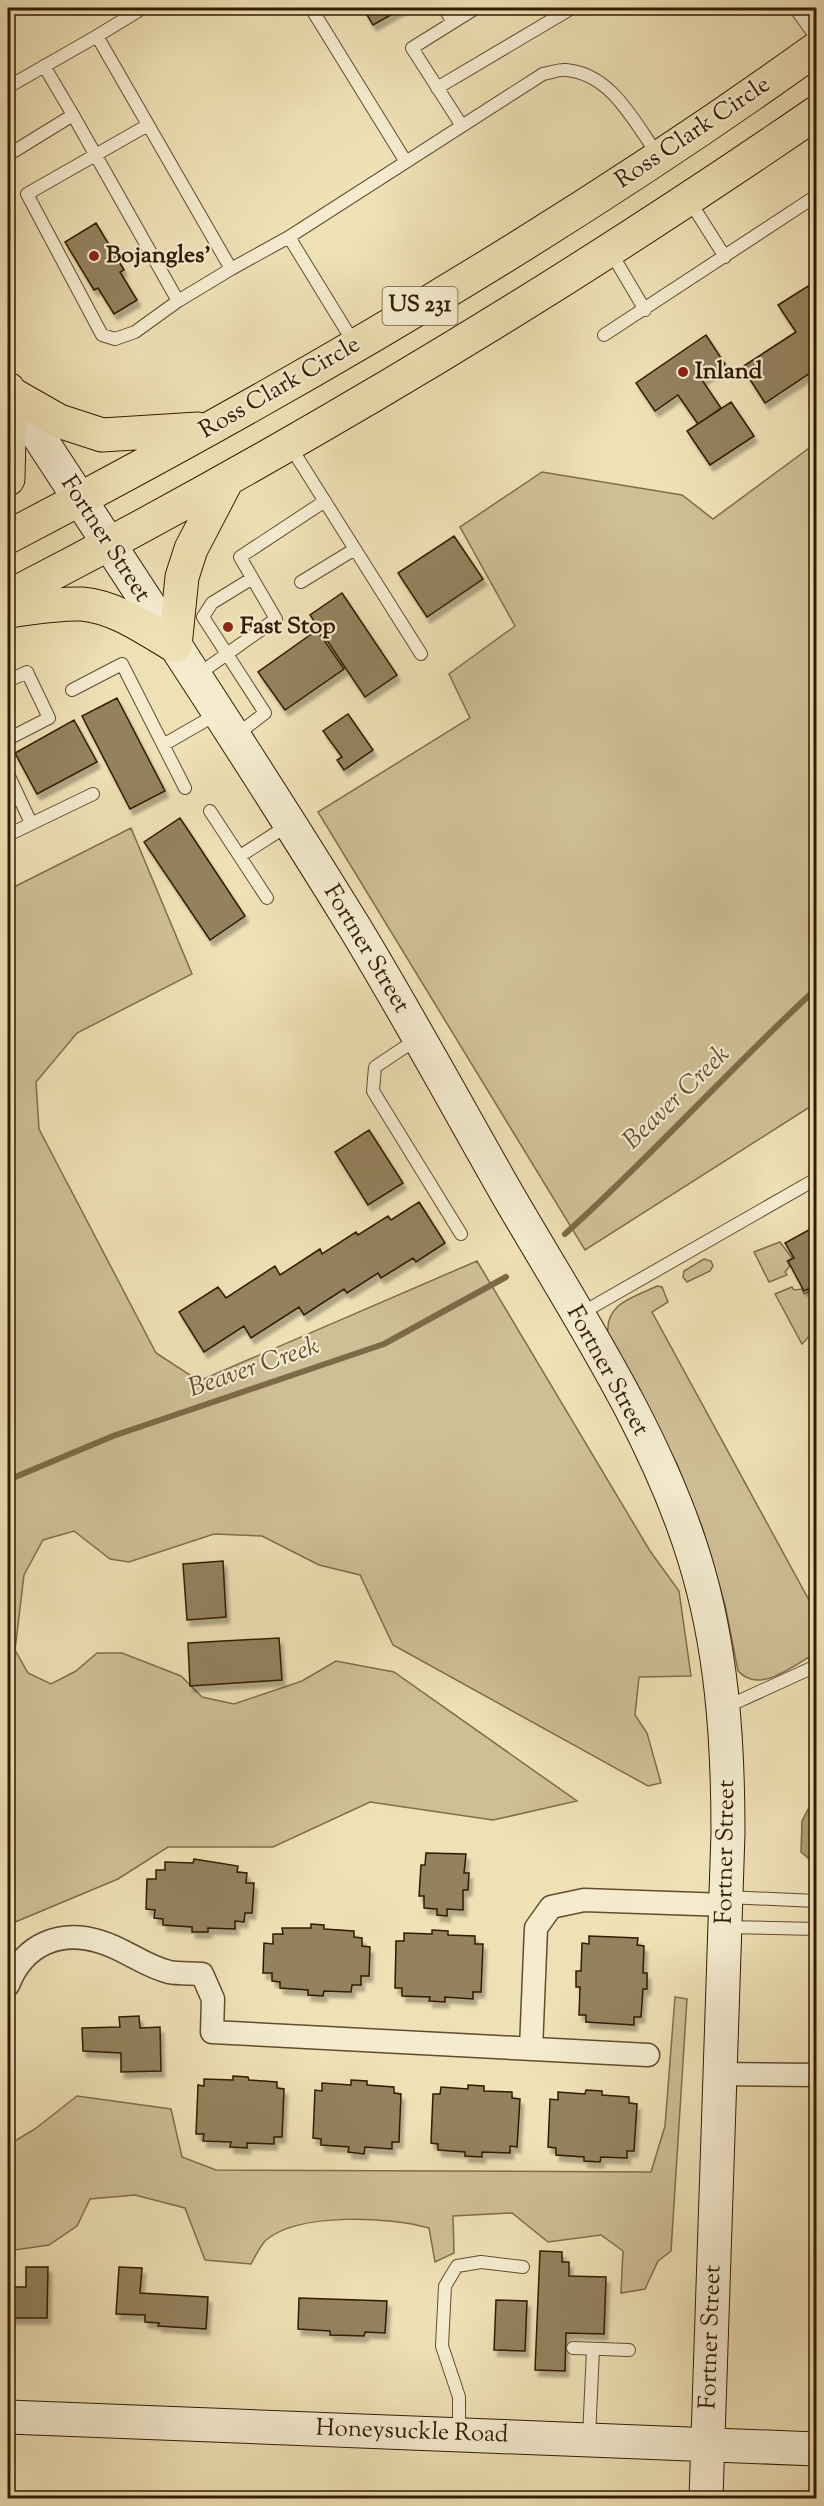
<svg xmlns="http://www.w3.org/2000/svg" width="824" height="2506" font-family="'Sorts Mill Goudy',serif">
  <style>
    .green { fill: #cfbf97; stroke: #806d4c; stroke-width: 1.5 }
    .water { fill: #af9e78; stroke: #7d6a48; stroke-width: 1.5 }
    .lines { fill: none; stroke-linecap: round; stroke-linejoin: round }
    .stream { stroke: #7d6a48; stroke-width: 6 }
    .building { fill: #94825f; stroke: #321b01; stroke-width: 1.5; filter: url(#shadow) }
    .lane-casing { stroke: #614c2e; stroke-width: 14 }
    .street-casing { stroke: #614c2e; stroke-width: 25 }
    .secondary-casing { stroke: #321b01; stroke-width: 35 }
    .highway-casing { stroke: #321b01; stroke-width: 35 }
    .lane { stroke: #f5ecd0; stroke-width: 12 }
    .street { stroke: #f5ecd0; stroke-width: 22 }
    .secondary { stroke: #f5ecd0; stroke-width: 33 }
    .highway { stroke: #efe1b6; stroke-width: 33 }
    .poi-dot { fill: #8f2418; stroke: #f5ecd0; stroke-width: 2 }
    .labels { text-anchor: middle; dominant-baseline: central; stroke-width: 4.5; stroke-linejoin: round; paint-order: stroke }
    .shield { fill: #f5ecd0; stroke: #6c5a3f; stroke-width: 1.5 }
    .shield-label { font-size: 22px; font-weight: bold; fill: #321b01 }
    .street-label { font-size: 24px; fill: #321b01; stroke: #f5ecd0 }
    .poi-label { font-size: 24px; font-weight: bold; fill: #321b01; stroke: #f5ecd0; text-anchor: start }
    .water-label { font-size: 26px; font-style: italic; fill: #644f31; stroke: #f5ecd0 }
  </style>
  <defs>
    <filter id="shadow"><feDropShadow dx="3.5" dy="6" stdDeviation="1.5" flood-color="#0004"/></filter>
  </defs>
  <rect width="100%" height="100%" fill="#efe1b6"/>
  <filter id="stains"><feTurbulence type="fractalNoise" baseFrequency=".00333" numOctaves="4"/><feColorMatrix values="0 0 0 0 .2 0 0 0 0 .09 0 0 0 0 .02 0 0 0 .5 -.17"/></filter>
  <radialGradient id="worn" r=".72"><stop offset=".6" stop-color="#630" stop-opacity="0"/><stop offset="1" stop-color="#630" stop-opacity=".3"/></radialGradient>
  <path class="green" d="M816,443V1103L585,1250L318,812L470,718L449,674L515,626L460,527L542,472L682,495L713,519Z
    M131,828L192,974L77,1033L36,1082L39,1129L156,1353L199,1381L477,1261L650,1551L679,1591L691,1676L639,1677L635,1715L647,1733L661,1783L648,1786L393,1645L360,1575L319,1565L262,1536L214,1534L129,1562L110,1559L74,1531L43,1540L24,1575L15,1650L28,1673L51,1684L76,1671L97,1653H122L181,1676L202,1697L234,1704L302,1681L336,1661L394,1672L577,1801L493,1820L370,1802L273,1847H168L118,1879L8,1925V890Z
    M780,1242L792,1258L787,1261L790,1266L785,1272L787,1275L769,1282L754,1252Z
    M704,1259L711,1261L713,1266L710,1271L687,1282L683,1277L684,1271Z
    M657,1286L662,1287L668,1302L652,1312L816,1613V1653C793,1665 760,1695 738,1671L725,1605L702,1527L677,1464L608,1334C605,1303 633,1298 657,1286Z
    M792,1287L794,1290L802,1289L804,1294L811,1290C820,1307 817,1331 802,1344L775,1294Z
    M675,1997L687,1999L671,2251L658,2261L645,2289L621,2293L623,2251L601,2235L548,2242L512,2213L453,2216L454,2253L435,2262L429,2228C389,2217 300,2212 266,2240C260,2246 255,2257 251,2264L205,2260L185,2208L135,2195L90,2199L77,2226L49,2245L8,2251V2145L35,2129L77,2096L171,2109L182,2157L216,2170L651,2172L665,2126Z"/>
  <path class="water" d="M816,1794V1865L801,1852L802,1821Z"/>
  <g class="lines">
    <path class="stream" d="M565,1234C652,1156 730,1068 816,989
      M8,1480L113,1436L384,1344L506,1277"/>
  </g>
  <path class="building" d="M363,8H403L373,25Z
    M96,223L124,270L120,272L137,300L114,314L98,288L94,290L65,242Z
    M816,281V369L765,403L742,367L796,332L778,305Z
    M706,335L725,364L702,380L721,408L698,424L678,395L655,411L636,383Z
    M731,402L754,436L710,465L687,431Z
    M454,536L483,579L427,617L398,573Z
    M342,593L397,675L365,697L310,615Z
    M317,630L344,669L285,710L258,672Z
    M117,698L165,791L130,809L82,716Z
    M348,714L373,750L344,770L337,760L342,757L323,731Z
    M74,720L97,762L37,794L15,753Z
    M180,818L245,916L210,940L144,842Z
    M369,1130L403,1183L368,1205L335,1152Z
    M419,1202L445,1243L416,1262L413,1258L381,1278L378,1273L347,1293L344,1289L304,1315L299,1307L251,1338L244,1326L204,1352L179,1312L218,1287L226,1298L275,1266L280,1275L320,1249L322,1254L356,1232L358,1235L388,1216L391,1220Z
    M816,1226V1301L810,1288L804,1291L788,1261L794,1258L785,1243Z
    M223,1561L226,1617L187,1620L183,1564Z
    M279,1638L282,1680L190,1686L188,1643Z
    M426,1853L466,1854L464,1873H469L468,1890H463V1910L447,1909V1916L437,1915V1909L424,1908V1896H419L421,1865H425Z
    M194,1859L238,1866L237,1872L247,1873L246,1883H254L252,1913H245L244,1922L235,1921V1929L208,1928V1932H192V1927L163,1925V1919L154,1918L155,1910L146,1909L147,1879H156V1870H165V1862L193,1863Z
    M311,1924L324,1925V1929L354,1931V1937L362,1938V1946L370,1947L369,1976H361V1985H352L351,1992L324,1991L323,1996L308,1995V1990L280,1988V1982L272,1981V1973H263L264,1943L273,1944V1934H283L282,1928H311Z
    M432,1930L448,1931V1935L475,1936V1944H483L481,1992H473V1999L445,1997V2002L429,2001L430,1997L402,1996V1988H395L396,1941H404V1933L432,1934Z
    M589,1936L638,1938L637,1945L644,1946L643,1973H647V1989H643L641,2017H634V2025L586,2022V2015H579L580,1987H576V1971H581L582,1943L589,1944Z
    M139,2016L140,2028L160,2027L161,2071L121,2072V2053L83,2051L82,2028L120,2027L119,2017Z
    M233,2076L248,2077L249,2080L277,2082V2088L284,2089L282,2137H274V2144L247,2143V2148L230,2147L231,2142L203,2141L204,2134H196L198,2085L204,2086V2079L233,2080Z
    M351,2080L367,2081V2085L394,2087V2093L401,2094L399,2142H392V2149L365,2147L364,2154L348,2152L349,2147L321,2145V2139L313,2138L315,2090L322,2091V2083L351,2085Z
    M468,2085L484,2086V2091L512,2092V2098L520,2099L517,2147L510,2146V2153L482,2152V2157L465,2156V2152L438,2150V2144L431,2143L433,2094H440L441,2087L468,2089Z
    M586,2090L602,2091V2095L629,2097V2103L637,2104L634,2151H627V2158L601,2157L600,2162L584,2161V2157L556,2155V2148L548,2147L550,2099L558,2100V2092L585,2094Z
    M540,2251L562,2252V2262H569V2276L606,2277L604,2334L566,2333L565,2371L535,2370Z
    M26,2267H48L47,2318H8V2287H26Z
    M119,2267L142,2268L140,2293L208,2297L206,2329L158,2326L159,2323L145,2322V2315L116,2314Z
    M299,2298L387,2301L385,2333L365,2332L364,2336L330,2335V2331L298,2329Z
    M496,2300L527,2301L525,2351L494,2350Z"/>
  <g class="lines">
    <g class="lane-casing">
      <path id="lane" d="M311,8L406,162
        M444,8L453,22
        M795,8L816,37
        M97,36L143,8
        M44,66L73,115
        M8,87L97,36L231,269L178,301L73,115L8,155
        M437,88L572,8
        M148,125L27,194L102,335L115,339L135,332L178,301
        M462,126L412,48L476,8
        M689,200L725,257
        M289,237L354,343
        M610,251L645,310
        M231,269L289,237L543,74C550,73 559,69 566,70C612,74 634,122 658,155
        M604,335L816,196
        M290,446L421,654
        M301,582L355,549
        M196,676L276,619L240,557L325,501
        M8,681L27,672L49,718L8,739
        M72,690L122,664L185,788
        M235,736L265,713L203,617L212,603L251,579
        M163,745L217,714
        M8,774L31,823
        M210,811L267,898
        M8,835L93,794
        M240,856L290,824
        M417,1039L375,1067L373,1091L461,1234
        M580,1314L816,1179
        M726,1707L816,1666
        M727,1897L816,1901
        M726,1927L816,1929
        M573,2348L629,2350
        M459,2432V2397L442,2346L445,2286L457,2266L481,2262L523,2267
        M589,2438L593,2349"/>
    </g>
    <g class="street-casing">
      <path id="street" d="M8,1985C24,1944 60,1929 101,1942C125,1949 144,1966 169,1972C179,1974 191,1973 202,1974L213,1999L212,2032L648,2055
        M531,2049L536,1928L551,1907L584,1900L726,1905
        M720,2074L816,2075"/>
    </g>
    <g class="secondary-casing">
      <path id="secondary" d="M8,389C124,568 243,746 355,928C407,1014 456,1104 506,1192C573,1308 654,1428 694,1557C722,1647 728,1739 728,1833L706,2498
        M8,2417L816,2449"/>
    </g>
    <g class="highway-casing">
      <path id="highway" d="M8,479L10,393L59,421L102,435L198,429
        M8,537C286,392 561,232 816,49
        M8,597C287,453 557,291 816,113
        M8,611C32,608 57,603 82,604C116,607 146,629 175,646L182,577L191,549L227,480"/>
    </g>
    <use href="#lane" class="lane"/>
    <use href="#street" class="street"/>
    <use href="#secondary" class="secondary"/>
    <use href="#highway" class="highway"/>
  </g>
  <g class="poi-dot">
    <circle cx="94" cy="256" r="6"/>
    <circle cx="683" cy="372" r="6"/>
    <circle cx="228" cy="627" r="6"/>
  </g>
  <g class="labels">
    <rect class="shield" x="382.5" y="287" width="75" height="38" rx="4.5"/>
    <g class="shield-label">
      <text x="420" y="306">US 231</text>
    </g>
    <g class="street-label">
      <text transform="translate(693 133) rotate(-34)">Ross Clark Circle</text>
      <text transform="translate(280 388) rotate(-30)">Ross Clark Circle</text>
      <text transform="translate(105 539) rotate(57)">Fortner Street</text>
      <text transform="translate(366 949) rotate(59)">Fortner Street</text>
      <text transform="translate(607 1371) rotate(61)">Fortner Street</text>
      <text transform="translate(726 1852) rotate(-89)">Fortner Street</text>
      <text transform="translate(711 2337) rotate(-88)">Fortner Street</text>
      <text transform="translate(412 2432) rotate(2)">Honeysuckle Road</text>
    </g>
    <g class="poi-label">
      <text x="106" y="256">Bojangles'</text>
      <text x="695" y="372">Inland</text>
      <text x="240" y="627">Fast Stop</text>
    </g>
    <g class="water-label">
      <text transform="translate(677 1098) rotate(-44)">Beaver Creek</text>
      <text transform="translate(254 1368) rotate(-19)">Beaver Creek</text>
    </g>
  </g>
  <rect width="824" height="2506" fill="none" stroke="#efe1b6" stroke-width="30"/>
  <rect x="9" y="9" width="806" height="2488" fill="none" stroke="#321b01" stroke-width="3"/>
  <rect x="15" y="15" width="794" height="2476" fill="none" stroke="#321b01" stroke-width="1.5"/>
  <rect width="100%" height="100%" filter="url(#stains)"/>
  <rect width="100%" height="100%" fill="url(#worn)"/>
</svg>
